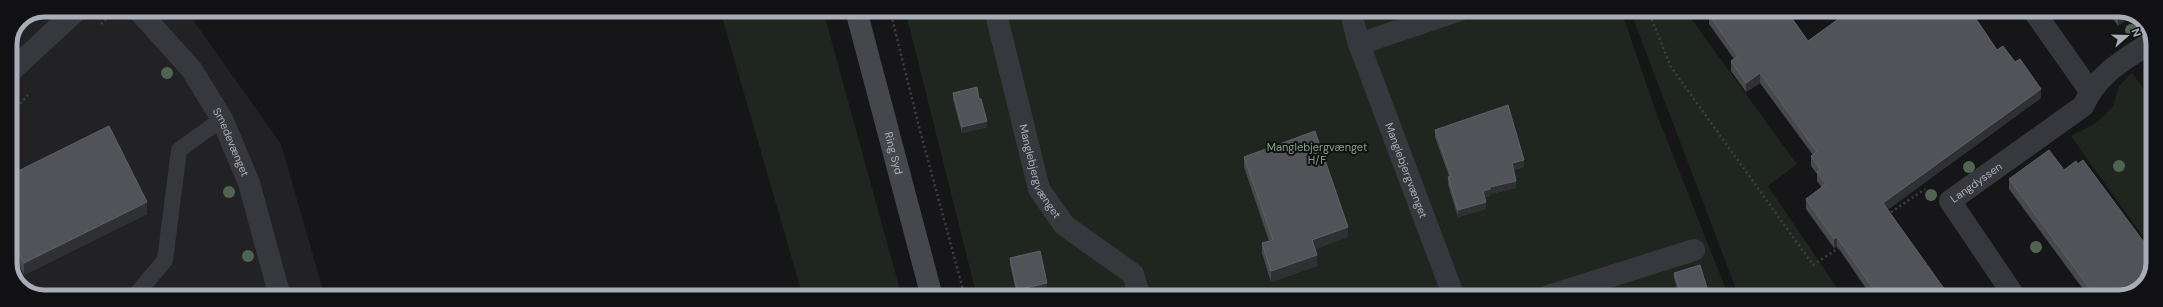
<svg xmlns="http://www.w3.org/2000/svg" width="2163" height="307" font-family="'DM Sans',sans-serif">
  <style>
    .built { fill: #222225 }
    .green { fill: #1e261f }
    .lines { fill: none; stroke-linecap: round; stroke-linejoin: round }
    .path { stroke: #3d3f44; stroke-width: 2.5; stroke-dasharray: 2 3; stroke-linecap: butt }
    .lane { stroke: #37383d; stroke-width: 16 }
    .street { stroke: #37383d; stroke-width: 22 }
    .secondary { stroke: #45474d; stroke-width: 22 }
    .tree { fill: #506452 }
    .wall { fill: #47494d }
    .shaded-wall { fill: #2f3033 }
    .building { fill: #525359; stroke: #5f6168 }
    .labels { text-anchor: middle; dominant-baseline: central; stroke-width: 4; stroke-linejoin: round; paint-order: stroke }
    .street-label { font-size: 11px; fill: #a8adb8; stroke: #111113 }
    .park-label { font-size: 11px; fill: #7fa381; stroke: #111113 }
    .rim { fill: none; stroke: #a8adb8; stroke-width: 5 }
  </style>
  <rect width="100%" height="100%" fill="#161618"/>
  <path class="built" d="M44,10H186L281,144L325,297H40L20,287L10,267V44L20,20Z"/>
  <path class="green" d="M720,10H823L902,297H803Z
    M905,10H1621L1657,115L1729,297H977Z
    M1630,10H1685L1797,164L1768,186L1843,297H1739Z
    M2132,73L2153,102V251L2071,136L2096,123L2113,107L2119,86Z"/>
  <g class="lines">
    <path class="path" d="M890,10L918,123L965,297
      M1648,10L1671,67L1813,265L1840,247
      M101,24L112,14
      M10,115L30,93
      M1887,215L1925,189"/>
    <path class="lane" d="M134,297L165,260L179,150L222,119"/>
    <g class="street">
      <path id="s1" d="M138,10L192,70L222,119L249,183L280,297"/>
      <path id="s2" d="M995,10L1039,189L1064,225L1133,274L1140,297"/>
      <path id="s3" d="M1350,10L1359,44L1454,297"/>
      <path d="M2033,10L2090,91"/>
      <path d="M1359,44L1460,10"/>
      <path d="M10,72L77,10"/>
      <path d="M1545,297L1694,250"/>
      <path id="s4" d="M2015,297L1950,201L2083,106C2099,72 2123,61 2153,41"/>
    </g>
    <path class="secondary" id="s5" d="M856,10L932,297"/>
  </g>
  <g class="tree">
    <circle cx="2131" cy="30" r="6"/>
    <circle cx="167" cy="73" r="6"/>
    <circle cx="2119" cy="166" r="6"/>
    <circle cx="1969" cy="167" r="6"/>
    <circle cx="229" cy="192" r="6"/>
    <circle cx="1931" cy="195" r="6"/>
    <circle cx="2036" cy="247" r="6"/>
    <circle cx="248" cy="256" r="6"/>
  </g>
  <path class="wall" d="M1709,10H1786L1808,41L1851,10H1979L1973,15L1997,50L2041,98L1887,210L1950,297H1872L1837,246L1834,248L1806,209V199L1822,188L1817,181V174L1811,166V156L1813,155L1760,83L1746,92L1731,71V61L1734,59L1709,24V15L1711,13Z
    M2107,10H2123L2118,26Z
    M953,93L979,99L987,127L962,133L953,99Z
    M1435,130L1524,167L1513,170L1516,188L1490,194V196L1485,197L1486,209L1458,217L1448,184L1449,176L1435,137Z
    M1244,157L1348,237L1315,249L1317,266L1271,282L1262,253V243L1269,241L1244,167Z
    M10,175L147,214L24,275L10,247Z
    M2009,179L2119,297H2089L2009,189Z
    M1010,258L1047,288L1017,296L1010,264Z
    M1674,273L1707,294L1695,297H1680L1674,278Z"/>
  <path class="shaded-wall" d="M1969,10H1979L1969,18Z
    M2125,11L2133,15L2118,26V16Z
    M1760,73V83L1746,92V83Z
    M2041,89V98L1883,213V203Z
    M987,121V127L962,133V127Z
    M1524,160V167L1512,170V163Z
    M1516,181V188L1490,194V196L1483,198V191L1490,187Z
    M147,202V214L24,275V263Z
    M1486,202V209L1458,217V210Z
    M1348,227V237L1312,251V240Z
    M1837,237V246L1834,248V239Z
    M2152,253V262L2149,255Z
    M1317,255V266L1271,282V271Z
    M1047,283V288L1017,296V290Z
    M1707,288V294L1695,297H1681V295Z"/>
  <path class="building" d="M1715,10H1786L1808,41L1851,10H1970L1997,50L2003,46L2015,62L2020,59L2041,89L1883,203L1950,297H1879L1837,237L1834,239L1806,199L1826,184L1817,172L1820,169L1811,156L1817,152L1760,73L1746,83L1731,61L1738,56L1709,15Z
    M2114,10H2123L2125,11L2118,16Z
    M977,87L979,99H981L987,121L962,127L953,93Z
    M1508,105L1524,160L1512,163L1516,181L1490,187V189L1483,191L1486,202L1458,210L1448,177L1451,176L1435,130Z
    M109,126L147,202L24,263L10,236V175Z
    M1315,131L1348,227L1312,240L1317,255L1271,271L1262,243L1273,240L1244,157Z
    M2049,150L2064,170L2076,161L2078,164L2083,160L2152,253L2149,255L2153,259V267L2141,288L2119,297H2096L2009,179Z
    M1040,251L1047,283L1017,290L1010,258Z
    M1700,265L1707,288L1681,295L1674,273Z"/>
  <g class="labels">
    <g class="street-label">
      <text stroke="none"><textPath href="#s1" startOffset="163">Smedevænget</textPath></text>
      <text stroke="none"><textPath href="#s5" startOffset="148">Ring Syd</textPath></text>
      <text stroke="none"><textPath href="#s2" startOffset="168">Manglebjergvænget</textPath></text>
      <text stroke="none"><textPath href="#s3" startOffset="170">Manglebjergvænget</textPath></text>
      <text stroke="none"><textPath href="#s4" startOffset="148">Langdyssen</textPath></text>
    </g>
    <g class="park-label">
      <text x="1317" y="147">Manglebjergvænget<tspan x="1317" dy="13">H/F</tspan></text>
    </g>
  </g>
  <path d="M0 0H2163V307H0ZM44 17H2119A27 27 0 0 1 2146 44V263A27 27 0 0 1 2119 290H44A27 27 0 0 1 17 263V44A27 27 0 0 1 44 17Z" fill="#111113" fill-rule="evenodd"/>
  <path class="rim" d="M44 17H2119A27 27 0 0 1 2146 44V263A27 27 0 0 1 2119 290H44A27 27 0 0 1 17 263V44A27 27 0 0 1 44 17Z"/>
  <g transform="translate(2127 36) rotate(70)" stroke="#111113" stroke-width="3" paint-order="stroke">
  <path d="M0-3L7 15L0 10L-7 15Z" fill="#a8adb8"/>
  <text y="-6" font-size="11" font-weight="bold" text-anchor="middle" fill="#a8adb8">N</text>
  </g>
</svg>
